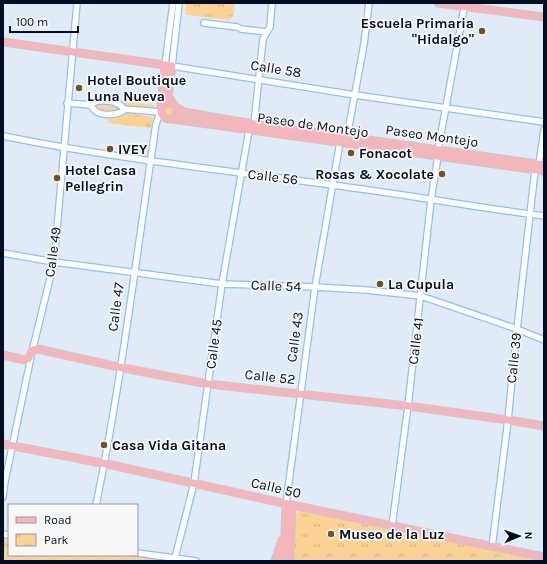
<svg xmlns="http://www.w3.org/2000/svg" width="547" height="564" font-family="Karla,sans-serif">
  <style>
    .grass { fill: #fdd295 }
    .park { fill: url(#park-tufts) }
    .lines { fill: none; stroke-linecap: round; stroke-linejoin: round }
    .minor-casing { stroke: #90bef9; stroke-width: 8 }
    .major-casing { stroke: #c7cace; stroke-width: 9 }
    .minor { stroke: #fff; stroke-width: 5.5 }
    .major { stroke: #f4b5bb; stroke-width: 7 }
    .poi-dot { fill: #6f5226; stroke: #f7f7f7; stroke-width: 1.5 }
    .labels { text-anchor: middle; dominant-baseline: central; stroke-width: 3.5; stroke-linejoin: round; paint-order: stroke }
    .poi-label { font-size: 14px; font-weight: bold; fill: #010d22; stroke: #f7f7f7; text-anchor: start }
    .street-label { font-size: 14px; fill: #010d22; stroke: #f7f7f7 }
  </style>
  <defs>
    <pattern id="park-tufts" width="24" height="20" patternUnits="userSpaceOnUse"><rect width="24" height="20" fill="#fdd295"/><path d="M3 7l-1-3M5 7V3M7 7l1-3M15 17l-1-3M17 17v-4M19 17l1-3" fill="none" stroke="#d7b380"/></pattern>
  </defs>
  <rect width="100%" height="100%" fill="#e1ebf7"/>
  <path class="grass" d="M108,99L154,105V109L128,106Z
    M101,103L113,104L118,107L119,110C113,114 101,113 97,106Z
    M163 111a6 6 0 1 1 12 0a6 6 0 1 1-12 0Z
    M509,553L544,561H507Z"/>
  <path class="park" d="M186,3H235L233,16L229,20L188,15L185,13Z
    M126,113L153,117L151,128L108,123L109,119H115V117Z
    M299,510L509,552L507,561H293L295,517Z
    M3,537L9,538V555H136L180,561H3Z"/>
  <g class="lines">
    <g class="minor-casing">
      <path id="minor" d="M179,3L172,66L355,95L544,122
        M204,23L237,27L241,29L267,32
        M165,65L173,3
        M67,103L91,105C97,98 118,100 124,109L160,112
        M91,105C95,117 114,116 123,111L124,109
        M254,124L263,39L270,27L272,3
        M3,136C112,158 222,170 332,185C403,194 473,207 544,216
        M347,137L364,44L369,3
        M438,150L465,3
        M539,164L544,130
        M3,253L54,262L222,284L315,287L366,290L421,296L517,329L544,340
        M3,497L5,481L32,352L54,262L77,3
        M286,504L315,287L340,142
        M96,505C122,379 137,251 156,124L160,112
        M392,526L408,406L431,200L438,156
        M3,534L9,535
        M492,547L508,420L517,329L535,170
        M137,553L196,561
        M175,558L194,483L222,284L249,130"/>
    </g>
    <g class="major-casing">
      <path id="major" d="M438,3L544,17
        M3,42L172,66L168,96L173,104
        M161 111a8 8 0 1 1 16 0a8 8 0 1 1-16 0Z
        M161,107L165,65
        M176,107L184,112L242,122L544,165
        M172,119L544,171
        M3,355L25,360L29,358L33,350L38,349L123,368L208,384L408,406L508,420L544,426
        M3,444L107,464L292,505L544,557
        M275,561L282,540
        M284,561L286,504
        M290,561L292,505"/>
    </g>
    <use href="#minor" class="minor"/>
    <use href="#major" class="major"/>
  </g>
  <g class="poi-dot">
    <circle cx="482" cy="31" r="4"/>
    <circle cx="79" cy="88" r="4"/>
    <circle cx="110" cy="149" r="4"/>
    <circle cx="351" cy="153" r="4"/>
    <circle cx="442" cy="174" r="4"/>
    <circle cx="57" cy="178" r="4"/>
    <circle cx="380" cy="284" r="4"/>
    <circle cx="104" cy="445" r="4"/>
    <circle cx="331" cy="534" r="4"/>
  </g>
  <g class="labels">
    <g class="poi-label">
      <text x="474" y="23" text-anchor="end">Escuela Primaria<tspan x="474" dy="16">"Hidalgo"</tspan></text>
      <text x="87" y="80">Hotel Boutique<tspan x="87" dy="16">Luna Nueva</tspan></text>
      <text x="118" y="149">IVEY</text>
      <text x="359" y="153">Fonacot</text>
      <text x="65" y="170">Hotel Casa<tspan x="65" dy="16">Pellegrin</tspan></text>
      <text x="434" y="174" text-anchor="end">Rosas &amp; Xocolate</text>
      <text x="388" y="284">La Cupula</text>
      <text x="112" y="445">Casa Vida Gitana</text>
      <text x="339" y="534">Museo de la Luz</text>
    </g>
    <g class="street-label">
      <text transform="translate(276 69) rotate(9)">Calle 58</text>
      <text transform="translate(313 125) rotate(8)">Paseo de Montejo</text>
      <text transform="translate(432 136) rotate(8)">Paseo Montejo</text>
      <text transform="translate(273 177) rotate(7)">Calle 56</text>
      <text transform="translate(53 252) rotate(-82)">Calle 49</text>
      <text transform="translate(276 286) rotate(2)">Calle 54</text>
      <text transform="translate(116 307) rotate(-82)">Calle 47</text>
      <text transform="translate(295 337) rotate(-82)">Calle 43</text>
      <text transform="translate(416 341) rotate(-83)">Calle 41</text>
      <text transform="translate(214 344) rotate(-82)">Calle 45</text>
      <text transform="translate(514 358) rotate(-84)">Calle 39</text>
      <text transform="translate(270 377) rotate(6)">Calle 52</text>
      <text transform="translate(276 488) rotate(13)">Calle 50</text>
    </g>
  </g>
  <rect width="547" height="564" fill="none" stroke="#010d22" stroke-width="8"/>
  <rect x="8" y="504" width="130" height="52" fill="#f7f7f7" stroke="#9599a2"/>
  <rect x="16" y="517" width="20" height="6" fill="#f4b5bb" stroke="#9599a2"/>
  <text x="44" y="524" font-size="12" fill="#010d22">Road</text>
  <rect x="16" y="534" width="20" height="12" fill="url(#park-tufts)" stroke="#9599a2"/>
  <text x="44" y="544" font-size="12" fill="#010d22">Park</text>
  <g transform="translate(519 536) rotate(88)" stroke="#f7f7f7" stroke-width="3" paint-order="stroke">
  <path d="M0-3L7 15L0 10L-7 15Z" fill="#010d22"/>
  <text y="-6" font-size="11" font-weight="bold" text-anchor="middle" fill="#010d22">N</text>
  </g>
  <path d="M10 26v6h68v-6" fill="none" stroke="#010d22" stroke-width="2"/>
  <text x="16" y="26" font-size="12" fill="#010d22" stroke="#f7f7f7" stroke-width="3" paint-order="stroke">100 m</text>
</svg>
